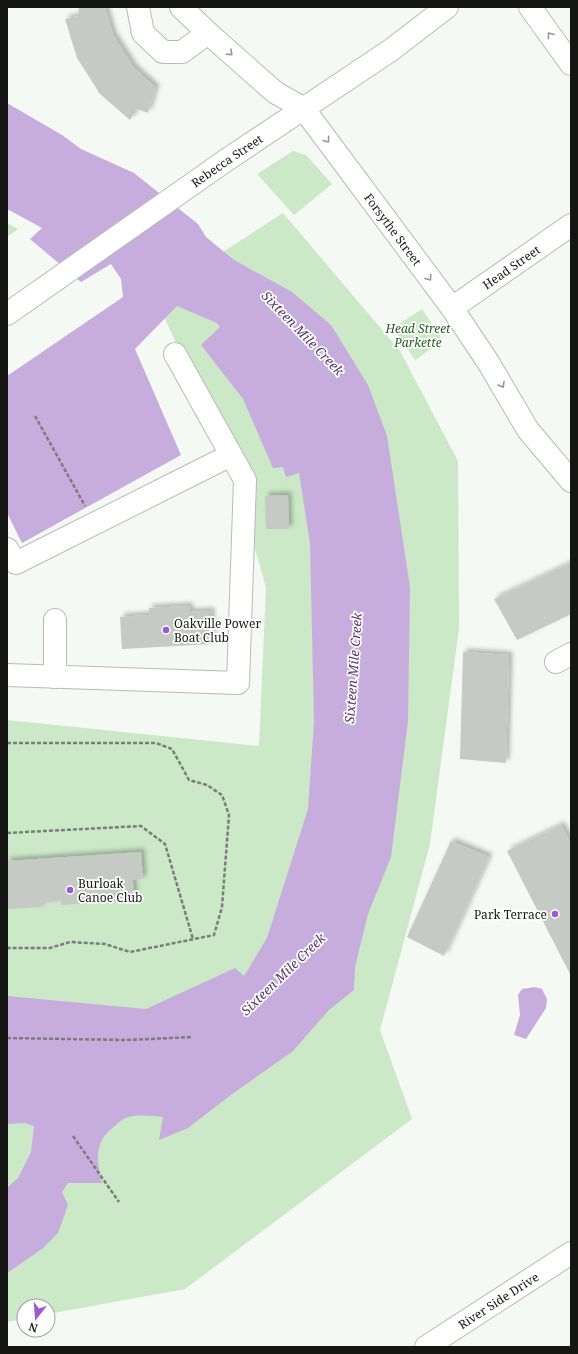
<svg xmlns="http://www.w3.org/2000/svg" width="578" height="1354" font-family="'Noto Serif',serif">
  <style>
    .green { fill: #cbe8c7 }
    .water { fill: #c7addd }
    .building { fill: #c6cac5; filter: url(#shadow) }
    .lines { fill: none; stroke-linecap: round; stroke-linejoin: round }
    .minor-casing { stroke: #b7bbb6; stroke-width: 24 }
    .path { stroke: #7a7d7a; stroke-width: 2.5; stroke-dasharray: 4 2; stroke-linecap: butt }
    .minor { stroke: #fff; stroke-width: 22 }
    .oneway { stroke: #969695 }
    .poi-dot { fill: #9e59ce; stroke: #fff; stroke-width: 1.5 }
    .labels { text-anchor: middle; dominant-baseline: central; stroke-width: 3.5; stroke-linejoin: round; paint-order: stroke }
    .street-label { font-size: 12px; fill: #151614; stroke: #fff }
    .park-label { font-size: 12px; font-style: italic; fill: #275a22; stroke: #fff }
    .poi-label { font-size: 12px; fill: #151614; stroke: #fff; text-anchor: start }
    .water-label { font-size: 13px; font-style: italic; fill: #56346f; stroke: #fff }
  </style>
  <defs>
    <filter id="shadow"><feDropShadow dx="3.5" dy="-3.5" stdDeviation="2" flood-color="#0004"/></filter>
  </defs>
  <rect width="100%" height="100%" fill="#f4f9f4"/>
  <path class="green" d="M293,151L306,155L332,184L294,215L257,174Z
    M283,213L400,351L458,461L459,628L430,844L380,1030L412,1119L185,1289L48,1314V1306H24V1319L7,1322V720L259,746L266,587L231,467L155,296Z
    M7,223L18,229L7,237Z
    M422,309L443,341L415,360L393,328Z"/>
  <path class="water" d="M7,103L62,135L81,149L134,173L198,224L206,237L234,260L292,292L331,325L368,385L387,436L410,587L408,721L391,857L368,914L355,967L354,990L329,1010L293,1051L228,1097L188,1128L159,1140L163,1117C152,1116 138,1114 126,1118C123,1119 119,1122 116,1125C94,1141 96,1158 102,1183H68L62,1192L68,1205L58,1233L42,1249L7,1273V1188L18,1178L31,1152L34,1126L25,1123L7,1124V996L146,1009L235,968L244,976L267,938L308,809L314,722L310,543L299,473L286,477L283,467L273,468L243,399L201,345L220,327L217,323L177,306L135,349L181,455L22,543L7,513V376L123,297L121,279L111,264L81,282L30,239L42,228L7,209Z
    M535,987L542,989L547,999L546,1008L526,1039L514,1035L520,1015L518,995L522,989Z"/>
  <path class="building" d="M79,7L105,8L113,35L134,68L156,88L148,113L137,109L130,120L100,94L77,58L65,19L78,16Z
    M288,495L289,529H266L265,496Z
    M571,563V614L517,640L494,599Z
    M189,606L190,612L211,611L212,644L122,649L120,617L149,615V608Z
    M463,652L509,655L506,763L460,759Z
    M561,825L571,844V976L507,851Z
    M451,841L489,857L444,956L407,937Z
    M141,852L143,879L133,880L134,900L61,905V901L41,903V907L7,909V861Z"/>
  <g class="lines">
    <g class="minor-casing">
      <g id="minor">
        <path d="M138,7L143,33L163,52H182L208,33"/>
        <path id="s1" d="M181,7L208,33L269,87L276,93L303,108L452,308L488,362L528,430L571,481"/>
        <path d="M530,7L571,64"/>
        <path id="s2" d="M452,308L571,225"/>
        <path id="s3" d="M7,314L225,161L391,50L447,7"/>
        <path d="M7,549L16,563L231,455"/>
        <path d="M55,620V677"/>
        <path d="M556,662L571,654"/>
        <path d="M7,675L238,683L245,480L175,354"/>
        <path id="s4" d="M426,1347L571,1253"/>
      </g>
    </g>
    <path class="path" d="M35,416L85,506
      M7,743H156L172,749L189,780L207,785L222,795L229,815L222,907L214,935L130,952L105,944L70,942L50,948H7
      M7,833L141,826L165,844L193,939
      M7,1038L126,1040L193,1037
      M73,1136L119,1202"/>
    <use href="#minor" class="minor"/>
  </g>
  <defs><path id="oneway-chevron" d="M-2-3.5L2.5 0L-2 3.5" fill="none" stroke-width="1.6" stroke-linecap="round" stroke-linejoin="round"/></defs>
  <g class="oneway">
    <use href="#oneway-chevron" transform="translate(550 35) rotate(-126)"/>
    <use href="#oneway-chevron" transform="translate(230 53) rotate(42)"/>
    <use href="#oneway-chevron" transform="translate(327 140) rotate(54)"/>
    <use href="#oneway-chevron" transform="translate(429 278) rotate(54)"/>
    <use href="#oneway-chevron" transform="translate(502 385) rotate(59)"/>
  </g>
  <g class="poi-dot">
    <circle cx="166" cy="630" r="4"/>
    <circle cx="70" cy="890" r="4"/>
    <circle cx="555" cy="914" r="4"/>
  </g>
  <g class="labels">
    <g class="street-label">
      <text stroke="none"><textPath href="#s3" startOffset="268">Rebecca Street</textPath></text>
      <text stroke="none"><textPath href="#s1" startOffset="310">Forsythe Street</textPath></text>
      <text stroke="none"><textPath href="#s2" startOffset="72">Head Street</textPath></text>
      <text stroke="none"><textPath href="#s4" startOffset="86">River Side Drive</textPath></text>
    </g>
    <g class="park-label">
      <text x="418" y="328">Head Street<tspan x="418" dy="14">Parkette</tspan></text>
    </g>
    <g class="poi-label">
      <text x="174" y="623">Oakville Power<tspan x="174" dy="14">Boat Club</tspan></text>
      <text x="78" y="883">Burloak<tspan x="78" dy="14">Canoe Club</tspan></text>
      <text x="547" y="914" text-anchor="end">Park Terrace</text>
    </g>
    <g class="water-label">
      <text transform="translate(303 333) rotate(46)">Sixteen Mile Creek</text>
      <text transform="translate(353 668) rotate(-86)">Sixteen Mile Creek</text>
      <text transform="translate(283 974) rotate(-44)">Sixteen Mile Creek</text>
    </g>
  </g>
  <rect width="578" height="1354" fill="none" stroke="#151614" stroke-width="16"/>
  <g transform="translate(36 1318) rotate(197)"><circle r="19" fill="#ffffff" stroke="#a1a2a1"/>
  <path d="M0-3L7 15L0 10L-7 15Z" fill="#9e59ce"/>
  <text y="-6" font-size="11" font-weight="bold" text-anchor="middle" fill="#151614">N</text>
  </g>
</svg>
